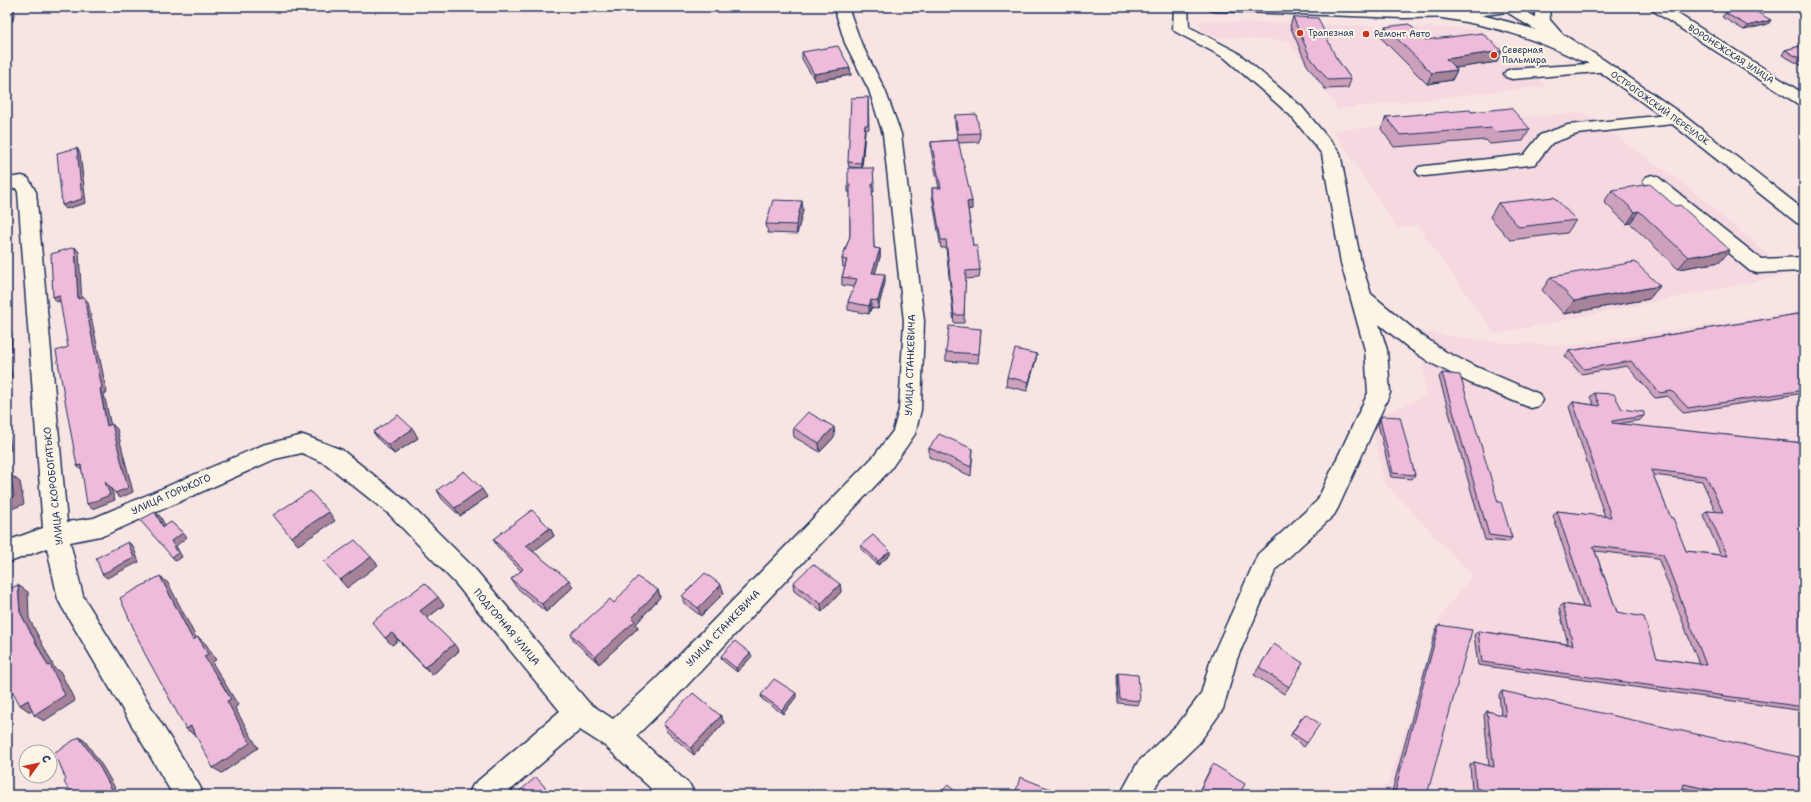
<svg xmlns="http://www.w3.org/2000/svg" width="1811" height="802" font-family="'Shantell Sans',sans-serif">
  <style>
    .built { fill: #f5d8e0 }
    .lines { fill: none; stroke-linecap: round; stroke-linejoin: round }
    .minor-casing { stroke: #1b2f5e; stroke-width: 3 }
    .major-casing { stroke: #1b2f5e; stroke-width: 3 }
    .minor { fill: #fcf5e5; fill-rule: evenodd }
    .major { fill: #fcf5e5; fill-rule: evenodd }
    .wall { fill: #cda1bb; stroke: #1b2f5e; fill-rule: evenodd }
    .shaded-wall { fill: #a78399; stroke: #1b2f5e }
    .building { fill: #eebbda; stroke: #1b2f5e; fill-rule: evenodd }
    .poi-dot { fill: #c8321e; stroke: #fcf5e5; stroke-width: 1.5 }
    .labels { text-anchor: middle; dominant-baseline: central; stroke-width: 4; stroke-linejoin: round; paint-order: stroke }
    .far-poi-label { font-size: 9px; fill: #1b2f5e; stroke: #fcf5e5; text-anchor: start }
    .far-street-label { font-size: 9px; fill: #1b2f5e; stroke: #fcf5e5 }
    .street-label { font-size: 10px; fill: #1b2f5e; stroke: #fcf5e5 }
  </style>
  <rect width="100%" height="100%" fill="#f8e4e2"/>
  <filter id="ink" filterUnits="userSpaceOnUse"><feTurbulence type="fractalNoise" baseFrequency=".025" numOctaves="2"/><feDisplacementMap in="SourceGraphic" scale="8" xChannelSelector="R" yChannelSelector="G"/><feConvolveMatrix kernelMatrix="1 2 1 2 8 2 1 2 1" color-interpolation-filters="sRGB"/></filter>
  <g filter="url(#ink)">
    <path class="built" d="M1199,21L1481,29L1546,86L1338,109L1289,41L1205,36Z
      M1584,113L1639,153L1689,188L1774,260L1782,276L1495,334L1417,225L1397,228L1333,130Z
      M1801,296H1804V795H1342L1343,791L1388,785L1441,617L1472,575L1384,482L1372,419L1426,396L1420,332L1514,344L1572,345L1797,312Z"/>
    <g class="lines">
      <g class="minor-casing">
        <path id="minor" d="M834,7H848L861,43L885,90L901,134L924,321L921,410L915,434L890,470L675,698L636,736L690,785L695,795H658L605,746L580,730L505,795H468L473,785L560,711L456,584L389,514L326,464L302,453L275,459L105,535L70,542L83,596L199,785L204,795H173L62,607L58,599L47,548L7,563V541L43,528L18,192L16,188L7,190V178L22,176L28,178L36,192L67,522L94,518L263,445L303,435L311,438L342,450L405,500L474,568L589,703L613,719L655,680L874,456L893,431L899,410L904,321L883,134L869,90L845,43Z
          M1174,7H1188L1189,27L1237,52L1302,107L1337,149L1340,153L1361,263L1371,294L1417,332L1446,352L1472,365L1539,394L1542,400L1539,406L1531,408L1470,383L1431,363L1410,349L1379,324L1387,350L1390,393L1338,508L1334,515L1276,569L1237,659L1223,709L1199,743L1158,782L1151,795H1120L1138,762L1179,723L1201,694L1211,659L1258,554L1317,501L1368,393L1365,350L1341,263L1322,154L1290,115L1225,58L1176,32L1173,29Z
          M1535,7H1549L1550,20L1564,36L1560,40L1591,54L1593,57L1591,60L1585,62L1579,60C1531,37 1495,26 1442,18L1437,17L1435,14L1437,11C1457,6 1523,25 1544,33L1535,20Z
          M1650,7H1667L1804,94V106L1798,104L1652,10Z
          M1604,63L1610,65L1612,68L1610,71L1512,79L1506,77L1504,74L1506,71L1512,69Z
          M1677,114L1683,115L1685,119L1683,123L1577,134L1552,143L1535,164L1529,165L1425,176L1419,175L1416,171L1419,167L1425,166L1524,155L1540,135L1568,125Z
          M1652,175L1658,177L1761,259L1804,257V271L1757,273L1750,271L1646,185L1643,181L1646,177Z"/>
      </g>
      <g class="major-casing">
        <path id="major" d="M1208,7H1334L1403,10L1519,7L1604,60L1683,115L1804,210V225L1797,223L1671,123L1592,66L1507,12L1469,17L1403,18L1215,11L1210,10Z"/>
      </g>
      <use href="#minor" class="minor"/>
      <use href="#major" class="major"/>
    </g>
    <path class="wall" d="M1725,13L1771,20L1768,24L1744,30L1722,17Z
      M1293,17L1335,56L1351,79L1348,88L1325,89L1307,65L1290,26Z
      M1385,27L1425,40L1497,62L1455,68L1457,70L1452,80L1427,84L1381,38Z
      M1804,45V67L1782,55L1785,50Z
      M802,52L850,68L851,75L815,81L802,59Z
      M868,97L869,129L865,130L862,168L849,167L848,162Z
      M1471,112L1530,129L1523,141L1490,144L1486,140L1394,147L1381,129L1386,117Z
      M955,115L980,133L979,142L958,143L972,209H968L973,246L980,270L979,278L965,279L964,323H954L946,248H941L932,196V188H939L931,150V142L958,140L955,124Z
      M873,168L874,192H872L874,248L880,249V257L875,273L885,282L878,309L871,308L869,314L848,310V302L854,287L842,285V277L845,267H843L842,259L850,236V192H848V184Z
      M1612,190L1675,206L1720,262L1678,269L1630,223L1627,224L1604,202Z
      M1498,203L1576,220L1567,233L1510,240L1490,217Z
      M803,210L797,234L768,233L766,224Z
      M1551,277L1660,286L1649,299L1564,314L1542,290Z
      M1804,313V393L1684,413L1668,396L1655,398L1627,366L1581,374L1565,356L1569,351Z
      M981,329L978,363L946,361V352Z
      M1037,354L1035,363L1027,391L1006,386L1007,377Z
      M1442,373L1498,502L1512,538L1508,542L1485,540L1439,377Z
      M1594,393L1622,409L1644,416L1640,420L1618,424L1804,443V711L1478,665L1474,635L1478,631L1568,644L1559,608L1563,604L1583,607L1553,516L1557,511L1605,517L1569,407L1573,402L1594,405L1590,397ZM1653,475L1702,481L1716,512L1707,511L1703,515L1721,555L1686,551L1671,518ZM1595,551L1658,558L1699,664L1657,658L1617,612Z
      M1382,416L1415,475L1412,479L1391,477L1378,424Z
      M793,428L835,436L820,452L794,437Z
      M373,432L418,438L394,454L379,440Z
      M929,448L973,449L971,476L929,457Z
      M437,490L487,497L460,516L442,499Z
      M550,528L554,536L533,551L573,587L546,612L516,587L511,579L521,571L497,546L493,539Z
      M861,545L890,555L878,565L861,549Z
      M793,583L840,584L841,592L822,612L794,591Z
      M658,590L660,597L636,624L638,628L599,664L574,641L571,634L614,603Z
      M724,593L701,616L684,603L682,596Z
      M444,605L427,618L459,651L432,675L398,640L392,645L372,622Z
      M1439,625L1427,795H1391L1436,629Z
      M1274,644L1289,687L1284,694L1254,675Z
      M721,656H752L737,672L722,660Z
      M1118,673L1140,701L1138,705L1118,703L1117,677Z
      M1502,691L1804,795H1714L1683,788L1681,795H1487L1472,791L1470,765L1474,762L1489,766L1484,715L1487,711L1501,715L1499,694Z
      M761,695L796,697L783,714L762,699Z
      M721,716L724,723L694,755L666,731L663,724Z
      M1302,717L1307,743L1304,747L1290,736Z
      M1213,764L1239,795H1197L1209,771Z"/>
    <path class="shaded-wall" d="M9,7H15L13,21L7,22V14Z
      M1771,20L1768,24L1744,30L1748,26Z
      M1502,51L1497,62L1441,70L1446,59Z
      M850,68L851,75L815,81L814,74Z
      M1457,70L1452,80L1427,84L1432,73Z
      M865,125V130L862,168L861,163Z
      M77,148L80,153L86,203L66,209L62,205Z
      M802,201L803,210L797,234L796,225Z
      M972,201V209L966,210L967,202Z
      M1639,211L1630,223L1627,224L1635,212Z
      M75,247L79,252L82,304L78,299Z
      M880,249V257L873,281L872,273Z
      M1730,250L1720,262L1678,269L1688,257Z
      M885,274V282L878,309V301Z
      M1660,286L1649,299L1564,314L1574,301Z
      M59,295L63,300L57,302L53,297Z
      M84,297L88,302L107,393L104,394L112,431L107,426Z
      M871,300V308L869,314V306Z
      M7,328L12,333L11,351L8,352L12,377L9,378L10,424L8,425L11,450L7,452Z
      M1037,354L1035,363L1027,391L1029,382Z
      M112,424L117,429L133,492L120,498L115,493Z
      M834,427L835,436L820,452L819,443Z
      M413,429L418,438L394,454L388,445Z
      M81,465L82,471L77,466Z
      M10,474L20,482L24,504L7,511V499Z
      M105,482L110,486L115,500L92,509L87,504Z
      M482,489L487,497L460,516L455,508Z
      M155,512L160,516L168,531L163,527Z
      M329,512L335,521L298,545L291,537Z
      M171,522L187,537L176,546L182,557L176,561L172,557Z
      M550,528L554,536L531,553L526,546Z
      M128,542L133,546L139,562L107,578L102,574Z
      M890,551V555L878,565V561Z
      M371,557L378,565L347,588L340,580Z
      M160,576L168,583L201,647L193,640Z
      M569,580L573,587L546,612L542,604Z
      M840,584L841,592L822,612L821,604Z
      M18,585L28,592L29,618L55,669L60,671L75,701L44,721L34,715L48,666L20,612Z
      M721,585L724,593L701,616L698,608Z
      M658,590L660,597L636,624L638,628L599,664L595,657Z
      M438,597L444,605L426,619L420,611Z
      M392,633L398,640L392,645L385,638Z
      M198,637L206,644L216,660L212,662L238,705L235,708L258,748L222,773L213,768L227,701L204,656Z
      M454,644L459,651L432,675L425,667Z
      M750,653L752,656L737,672L736,668Z
      M9,685L17,693L7,687V686Z
      M796,693V697L783,714L782,710Z
      M28,700L38,707L30,712L20,705Z
      M721,716L724,723L694,755L691,748Z
      M191,726L199,732L195,735L186,729Z
      M79,737L85,741L103,767L119,795H115Z"/>
    <path class="building" d="M7,7H9L8,14H7Z
      M1748,7L1771,20L1748,26L1725,13Z
      M1293,17L1318,18L1335,56L1351,79L1328,80L1310,57Z
      M1409,24L1425,40L1482,33L1502,51L1446,59L1457,70L1432,73L1385,27Z
      M1804,45V61L1785,50Z
      M838,46L850,68L814,74L802,52Z
      M868,97V125H865L861,163L848,162L851,98Z
      M1511,108L1530,129L1496,132L1492,128L1400,135L1386,117L1470,110L1471,112Z
      M976,114L980,133L958,134L955,115Z
      M958,140L972,201L967,202L973,246H977L980,270L966,271L964,315H954L946,240H941L932,188H941L931,142Z
      M77,148L82,199L62,205L57,153Z
      M848,168H873L874,184H872L874,248L880,249L872,273L885,274L878,301L871,300L869,306L848,302L857,279L842,277L847,260L842,259L850,236V184H848Z
      M1650,184L1675,206L1680,205L1730,250L1688,257L1639,211L1635,212L1612,190Z
      M1554,197L1576,220L1519,227L1498,203Z
      M773,200L802,201L796,225L766,224Z
      M75,247L78,299L84,297L102,388L100,389L107,426L112,424L128,488L115,493L105,482L110,495L87,504L81,465L77,466L56,351L68,347L59,295L53,297L51,254Z
      M1635,262L1660,286L1574,301L1551,277Z
      M1804,313V390L1688,408L1672,391L1660,393L1631,361L1584,369L1569,351Z
      M949,326L981,329L979,354L946,352Z
      M1015,349L1037,354L1029,382L1007,377Z
      M1442,373L1460,375L1498,502H1501L1512,538L1489,535Z
      M1594,393L1614,394L1622,409L1644,412V416L1612,421V423L1804,443V707L1482,662L1478,631L1573,645L1563,604L1589,608L1557,511L1611,517L1573,402L1600,406ZM1651,470L1706,476L1723,512L1707,511L1728,556L1686,551L1673,518H1671ZM1593,546L1663,554L1706,665L1657,658L1644,617L1617,612Z
      M808,412L834,427L819,443L793,428Z
      M398,415L413,429L388,445L373,432Z
      M1382,416L1400,417L1415,475L1393,473L1380,419Z
      M939,434L973,449L971,467L929,448Z
      M464,471L482,489L455,508L437,490Z
      M10,474L14,496L7,499V475Z
      M310,491L329,512L291,537L273,515Z
      M532,510L550,528L526,546L569,580L542,604L511,579L523,569L493,539Z
      M155,512L163,527L171,522L183,533L171,541L178,553L172,557L140,520Z
      M873,535L890,551L878,561L861,545Z
      M355,540L371,557L340,580L324,562Z
      M128,542L134,558L102,574L96,558Z
      M813,564L840,584L821,604L793,583Z
      M705,573L721,585L698,608L682,596Z
      M160,576L193,640L198,637L208,654L204,656L231,699L227,701L250,743L213,768L191,726L186,729L144,652L120,598Z
      M637,577L658,590L632,618L635,621L595,657L571,634L610,599L614,603Z
      M425,583L438,597L420,611L454,644L425,667L392,633L385,638L372,622Z
      M18,585L20,612L48,666L50,665L65,695L34,715L28,700L20,705L9,685L7,686V590Z
      M1439,625L1472,630L1427,795H1394Z
      M735,641L750,653L736,668L721,656Z
      M1274,644L1303,663L1289,687L1259,667Z
      M1118,673L1138,675L1140,701L1120,699Z
      M774,679L796,693L782,710L761,695Z
      M1502,691L1804,758V795H1733L1684,784L1681,795H1491V792L1476,788L1474,762L1494,767L1487,711L1506,716Z
      M693,693L721,716L691,748L663,724Z
      M1305,714L1320,724L1307,743L1292,733Z
      M79,737L98,764L115,795H72L64,782L66,780L55,752Z
      M1213,764L1245,784L1239,795H1207L1200,790Z
      M536,777L552,795H515Z
      M1020,777L1063,794L1062,795H1015Z
      M948,785L959,795H938Z
      M278,792L279,795H273Z"/>
  </g>
  <g class="poi-dot">
    <circle cx="1300" cy="33" r="4"/>
    <circle cx="1366" cy="34" r="4"/>
    <circle cx="1494" cy="55" r="4"/>
  </g>
  <g class="labels">
    <g class="far-poi-label">
      <text x="1308" y="33">Трапезная</text>
      <text x="1374" y="34">Ремонт Авто</text>
      <text x="1502" y="50">Северная<tspan x="1502" dy="10">Пальмира</tspan></text>
    </g>
    <g class="far-street-label">
      <text transform="translate(1731 54) rotate(33)">ВОРОНЕЖСКАЯ УЛИЦА</text>
      <text transform="translate(1660 108) rotate(36)">ОСТРОГОЖСКИЙ ПЕРЕУЛОК</text>
    </g>
    <g class="street-label">
      <text transform="translate(910 365) rotate(-88)">УЛИЦА СТАНКЕВИЧА</text>
      <text transform="translate(53 486) rotate(-96)">УЛИЦА СКОРОБОГАТЬКО</text>
      <text transform="translate(171 494) rotate(-24)">УЛИЦА ГОРЬКОГО</text>
      <text transform="translate(507 627) rotate(50)">ПОДГОРНАЯ УЛИЦА</text>
      <text transform="translate(723 628) rotate(-46)">УЛИЦА СТАНКЕВИЧА</text>
    </g>
  </g>
  <rect width="1811" height="802" fill="none" stroke="#fcf5e5" stroke-width="24"/>
  <rect x="12" y="12" width="1787" height="778" fill="none" stroke="#1b2f5e" stroke-width="1.5" filter="url(#ink)"/>
  <g transform="translate(38 764) rotate(57)"><circle r="19" fill="#fcf5e5" stroke="#a2a6af"/>
  <path d="M0-3L7 15L0 10L-7 15Z" fill="#c8321e"/>
  <text y="-6" font-size="11" font-weight="bold" text-anchor="middle" fill="#1b2f5e">С</text>
  </g>
</svg>
